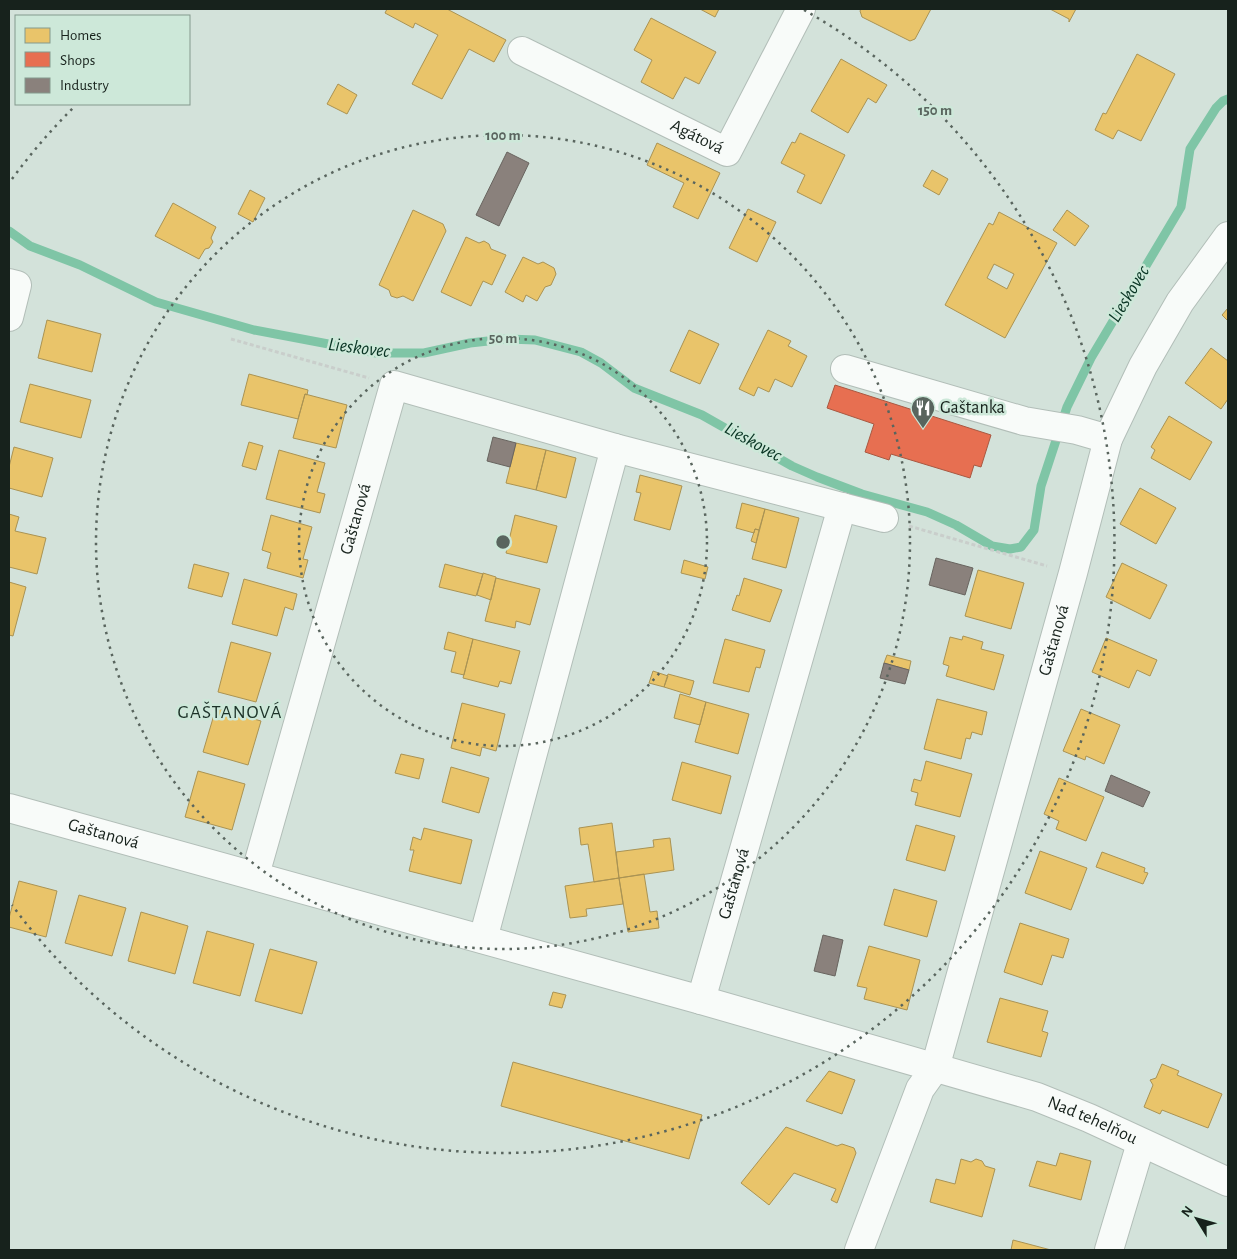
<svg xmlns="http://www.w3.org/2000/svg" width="1237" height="1259" font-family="'Alegreya Sans',sans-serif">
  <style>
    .homes { fill: #e9c46a; stroke: #aa9353; fill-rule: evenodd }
    .shops { fill: #e76f51; stroke: #a95841 }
    .industry { fill: #8a817c; stroke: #68645f }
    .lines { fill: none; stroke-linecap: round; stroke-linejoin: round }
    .stream { stroke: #7fc5a6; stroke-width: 9 }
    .minor-casing { stroke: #b2beb8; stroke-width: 30 }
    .path { stroke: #c9cecb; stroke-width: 3; stroke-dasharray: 4 2.5; stroke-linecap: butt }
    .minor { stroke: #f8fbf9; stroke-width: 28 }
    .ring { fill: none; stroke: #59655e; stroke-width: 2.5; stroke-dasharray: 2.5 5 }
    .labels { text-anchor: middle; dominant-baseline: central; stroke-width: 5; stroke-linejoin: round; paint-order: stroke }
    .street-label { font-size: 18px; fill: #17221c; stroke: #cde8d9 }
    .poi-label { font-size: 18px; fill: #17221c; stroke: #cde8d9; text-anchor: start }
    .water-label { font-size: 19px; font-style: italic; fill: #073322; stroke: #cde8d9 }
    .neighbourhood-label { font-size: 19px; letter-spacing: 1px; fill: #1c3228; stroke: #cde8d9 }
    .centre { fill: #59655e; stroke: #cde8d9; stroke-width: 2.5 }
    .ring-label { font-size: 15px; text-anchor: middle; font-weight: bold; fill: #59655e; stroke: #cde8d9; stroke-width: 5; stroke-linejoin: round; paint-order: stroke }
  </style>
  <rect width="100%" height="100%" fill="#d3e2da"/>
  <path class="homes" d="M387,9H447L506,40L494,62L469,49L442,99L412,84L438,35L415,23L413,28L385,13Z
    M700,9H719L715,17Z
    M861,9H931L915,39L910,41L862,17L860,11Z
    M1050,9H1076L1069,22V19Z
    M651,18L716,52L699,84L685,77L673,99L641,82L652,60L634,50Z
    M1137,54L1175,74L1141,141L1118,130L1113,139L1095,130L1103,113L1106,114Z
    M841,59L887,85L876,103L868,98L848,133L811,111Z
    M338,84L357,95L347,114L327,104Z
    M800,133L845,155L821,204L797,192L805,175L781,163L792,142L795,143Z
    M657,143L720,173L698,219L673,207L684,183L647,165Z
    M932,170L948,179L939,195L923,186Z
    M250,190L265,198L253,222L238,214Z
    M173,203L216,227L211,238L213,242L209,248L205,249L199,259L155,236Z
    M748,209L776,222L757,262L729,248Z
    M413,210L443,224L446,231L413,301L403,296L397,298L391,296L389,290L379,285Z
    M1067,210L1089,226L1075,246L1053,230Z
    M999,212L1057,243L1005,338L945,305L989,223L993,225ZM994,264L1014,274L1007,289L987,278Z
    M466,237L479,243L484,241L489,244L491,249L506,255L492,285L483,281L471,306L441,292Z
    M523,257L538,264L543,262L554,268L556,274L551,285L545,287L537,301L526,295L523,302L505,292Z
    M1228,308V321L1222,315Z
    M47,320L101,334L92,372L38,358Z
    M689,330L719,344L700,384L670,371Z
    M768,330L791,341L788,346L807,356L792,387L775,379L769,392L758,387L754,396L739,389Z
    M1211,348L1228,361V399L1221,409L1185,383Z
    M249,374L308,390L307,395L305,394L298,419L241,405Z
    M30,384L91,400L81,438L20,422Z
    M305,394L347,405L336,448L293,438Z
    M1169,416L1212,442L1190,480L1151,458L1155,450L1151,447Z
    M249,442L263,446L256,470L242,466Z
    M516,443L546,450L536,490L506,483Z
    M14,447L53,458L42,497L9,488V467Z
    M279,450L325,463L317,492L325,494L320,513L266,499Z
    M546,450L576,458L566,498L536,490Z
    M640,475L682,486L670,530L634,520L641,493L636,492Z
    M1140,488L1176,508L1156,544L1120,524Z
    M742,503L765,509L759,530L755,529L754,533L736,528Z
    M765,509L799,518L786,568L752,559Z
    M9,514L19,517L15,531L46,538L37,574L9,567Z
    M271,515L312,527L303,559L308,560L303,578L267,568L271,553L262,550Z
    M515,515L557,526L547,563L506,553Z
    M755,529L759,530L756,543L751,541Z
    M684,560L708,567L705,579L681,573Z
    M1122,563L1167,585L1150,619L1106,597Z
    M194,564L229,573L222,597L188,588Z
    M445,564L483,574L476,596L439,587Z
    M978,570L1024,583L1011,629L965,616Z
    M483,573L496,577L491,600L477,595Z
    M496,578L540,589L530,625L516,621L515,628L485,621Z
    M744,578L782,590L770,622L732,610L737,595L739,596Z
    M244,579L297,594L293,610L285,607L277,636L232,624Z
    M9,582L26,587L13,636L9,635Z
    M448,632L473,639L464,675L451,672L456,652L444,649Z
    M963,636L983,642L981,649L1004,655L994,690L946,676L949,666L943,664L950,637L962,640Z
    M1106,638L1157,660L1150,676L1137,670L1129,688L1092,672Z
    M473,639L520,651L511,684L500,681L498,687L463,678Z
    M725,639L765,650L760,668L756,667L749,692L713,683Z
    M231,642L271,653L256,702L218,692Z
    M887,655L911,661L909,670L884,663Z
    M653,671L668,676L664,687L649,683Z
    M668,674L694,681L690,695L664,687Z
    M680,694L706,702L700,725L674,718Z
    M937,699L987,712L982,735L972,732L970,739L966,738L961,759L924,749Z
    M706,702L749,714L738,754L695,742Z
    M462,703L505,714L496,751L482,747L480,756L451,748Z
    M216,708L261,721L248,765L203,752Z
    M1081,709L1120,725L1104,764L1086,756L1085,760L1063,751Z
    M401,754L424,759L419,779L395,773Z
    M926,761L972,774L960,817L915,805L918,793L911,791L914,779L921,781Z
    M682,762L731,776L721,814L672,800Z
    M451,767L489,778L479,813L442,802Z
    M198,771L245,784L232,830L185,817Z
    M1059,778L1104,797L1086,841L1056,829L1059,821L1044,814Z
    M612,823L619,878L594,882L588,844L581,845L579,828Z
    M916,825L955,836L945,871L906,860Z
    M424,828L472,840L461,884L409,871L414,850H410L413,837L421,840Z
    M670,838L674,870L619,878L616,852L654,847L653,840Z
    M1040,851L1087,868L1071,910L1025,893Z
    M1102,852L1145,868L1144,872L1148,873L1143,884L1096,867Z
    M644,874L650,912L657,911L659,928L628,932L619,878Z
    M619,878L623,904L586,909L587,916L570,918L565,886Z
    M19,881L57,891L46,937L9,927V918Z
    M894,889L937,901L927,937L884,925Z
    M79,895L126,908L112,956L65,943Z
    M141,912L188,926L175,974L128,961Z
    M1020,923L1069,939L1063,958L1052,955L1042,985L1004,972Z
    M207,931L254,944L240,996L193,983Z
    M869,946L920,960L907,1010L864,999L867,988L857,986Z
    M270,949L317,962L302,1014L255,1001Z
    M553,992L566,995L562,1008L549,1005Z
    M1000,998L1048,1011L1042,1031L1048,1033L1041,1057L987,1042Z
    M513,1062L702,1115L689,1159L501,1106Z
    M1162,1064L1179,1071L1177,1075L1222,1094L1208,1128L1162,1110L1160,1114L1144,1107L1153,1085L1150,1080L1156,1078Z
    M829,1071L855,1080L842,1114L806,1101Z
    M786,1127L837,1146L842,1144L854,1148L856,1153L837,1203L831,1200L836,1189L794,1173L769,1205L741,1183Z
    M1060,1153L1091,1161L1081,1200L1029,1186L1037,1161L1056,1166Z
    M961,1159L971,1162L976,1159L982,1161L985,1166L995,1169L982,1217L930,1202L936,1179L955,1184Z
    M1013,1240L1051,1250H1011Z"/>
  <path class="shops" d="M835,385L991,435L981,467L974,465L970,478L891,454L889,460L865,452L874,424L827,408Z"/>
  <path class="industry" d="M507,152L529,163L499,226L476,215Z
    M493,437L516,443L510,467L487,461Z
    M936,558L973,568L965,595L929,585Z
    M884,663L909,670L905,684L880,678Z
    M1111,775L1150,792L1143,807L1105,791Z
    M823,935L843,940L835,976L814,971Z"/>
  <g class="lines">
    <path class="stream" d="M9,231L30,246L80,265L156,302L254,330L376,353H424L470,343L506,339L535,340L581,352L601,363L634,388L702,415L792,466L817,477L862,494L927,512L956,525L992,546L1010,549L1021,547L1034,530L1041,486L1067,407L1091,358L1181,207L1190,149L1216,108L1223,101L1228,99"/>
    <g class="minor-casing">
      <g id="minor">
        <path id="s1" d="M522,51L727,152L801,9"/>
        <path d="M9,283L17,285L9,317"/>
        <path d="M845,369L1024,421L1077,430L1108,439"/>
        <path id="s2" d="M9,808L701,1000L1037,1097L1089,1118L1228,1182"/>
        <path id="s3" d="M255,875L394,385L615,448L884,518"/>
        <path d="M483,939L615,448"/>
        <path id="s4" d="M701,1000L842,507"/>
        <path id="s5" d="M859,1250L920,1089L935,1068L1073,573L1108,439L1143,366L1180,302L1228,236"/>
        <path d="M1109,1250L1141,1143"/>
      </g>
    </g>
    <path class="path" d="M231,339L369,378
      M909,526L1047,566"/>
    <use href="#minor" class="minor"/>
  </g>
  <g class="ring">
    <circle cx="503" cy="542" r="204"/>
    <circle cx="503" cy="542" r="407"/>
    <path d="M12 179A611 611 0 0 1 75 106M804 10A611 611 0 1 1 12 905"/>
  </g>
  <defs>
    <g id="restaurant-pin" transform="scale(1.25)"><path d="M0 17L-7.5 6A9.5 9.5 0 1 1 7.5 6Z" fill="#59655e" stroke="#cde8d9"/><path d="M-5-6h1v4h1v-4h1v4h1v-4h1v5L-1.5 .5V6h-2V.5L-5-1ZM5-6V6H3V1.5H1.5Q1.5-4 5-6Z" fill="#fff"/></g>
  </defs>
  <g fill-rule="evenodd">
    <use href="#restaurant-pin" x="923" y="408"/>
  </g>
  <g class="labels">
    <g class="street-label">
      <text stroke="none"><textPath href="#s1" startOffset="195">Agátová</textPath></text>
      <text stroke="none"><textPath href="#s3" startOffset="370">Gaštanová</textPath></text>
      <text stroke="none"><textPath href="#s5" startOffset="642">Gaštanová</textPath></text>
      <text stroke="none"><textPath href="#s2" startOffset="98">Gaštanová</textPath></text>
      <text stroke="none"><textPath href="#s4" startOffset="121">Gaštanová</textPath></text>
      <text stroke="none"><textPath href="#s2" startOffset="1128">Nad tehelňou</textPath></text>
    </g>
    <g class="poi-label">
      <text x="940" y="408">Gaštanka</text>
    </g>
    <g class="water-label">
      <text transform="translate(1129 294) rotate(-59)">Lieskovec</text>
      <text transform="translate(359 348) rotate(7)">Lieskovec</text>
      <text transform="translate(753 442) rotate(29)">Lieskovec</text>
    </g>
    <g class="neighbourhood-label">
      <text x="230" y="712">GAŠTANOVÁ</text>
    </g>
  </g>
  <circle cx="503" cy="542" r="8" class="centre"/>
  <g class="ring-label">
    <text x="935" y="115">150 m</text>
    <text x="503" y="140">100 m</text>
    <text x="503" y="343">50 m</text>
  </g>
  <rect width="1237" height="1259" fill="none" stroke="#17221c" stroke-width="20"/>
  <rect x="15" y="15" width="175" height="90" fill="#cde8d9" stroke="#84998d"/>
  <rect x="25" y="28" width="25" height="15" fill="#e9c46a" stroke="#84998d"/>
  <text x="60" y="40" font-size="15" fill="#17221c">Homes</text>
  <rect x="25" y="52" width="25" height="15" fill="#e76f51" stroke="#84998d"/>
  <text x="60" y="65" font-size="15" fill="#17221c">Shops</text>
  <rect x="25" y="78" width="25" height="15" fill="#8a817c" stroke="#84998d"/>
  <text x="60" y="90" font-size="15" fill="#17221c">Industry</text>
  <g transform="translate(1197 1219) rotate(307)" stroke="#cde8d9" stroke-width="4" paint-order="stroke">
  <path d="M0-4L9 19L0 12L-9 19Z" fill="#17221c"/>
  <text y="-8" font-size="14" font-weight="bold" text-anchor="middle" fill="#17221c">N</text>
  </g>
</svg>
